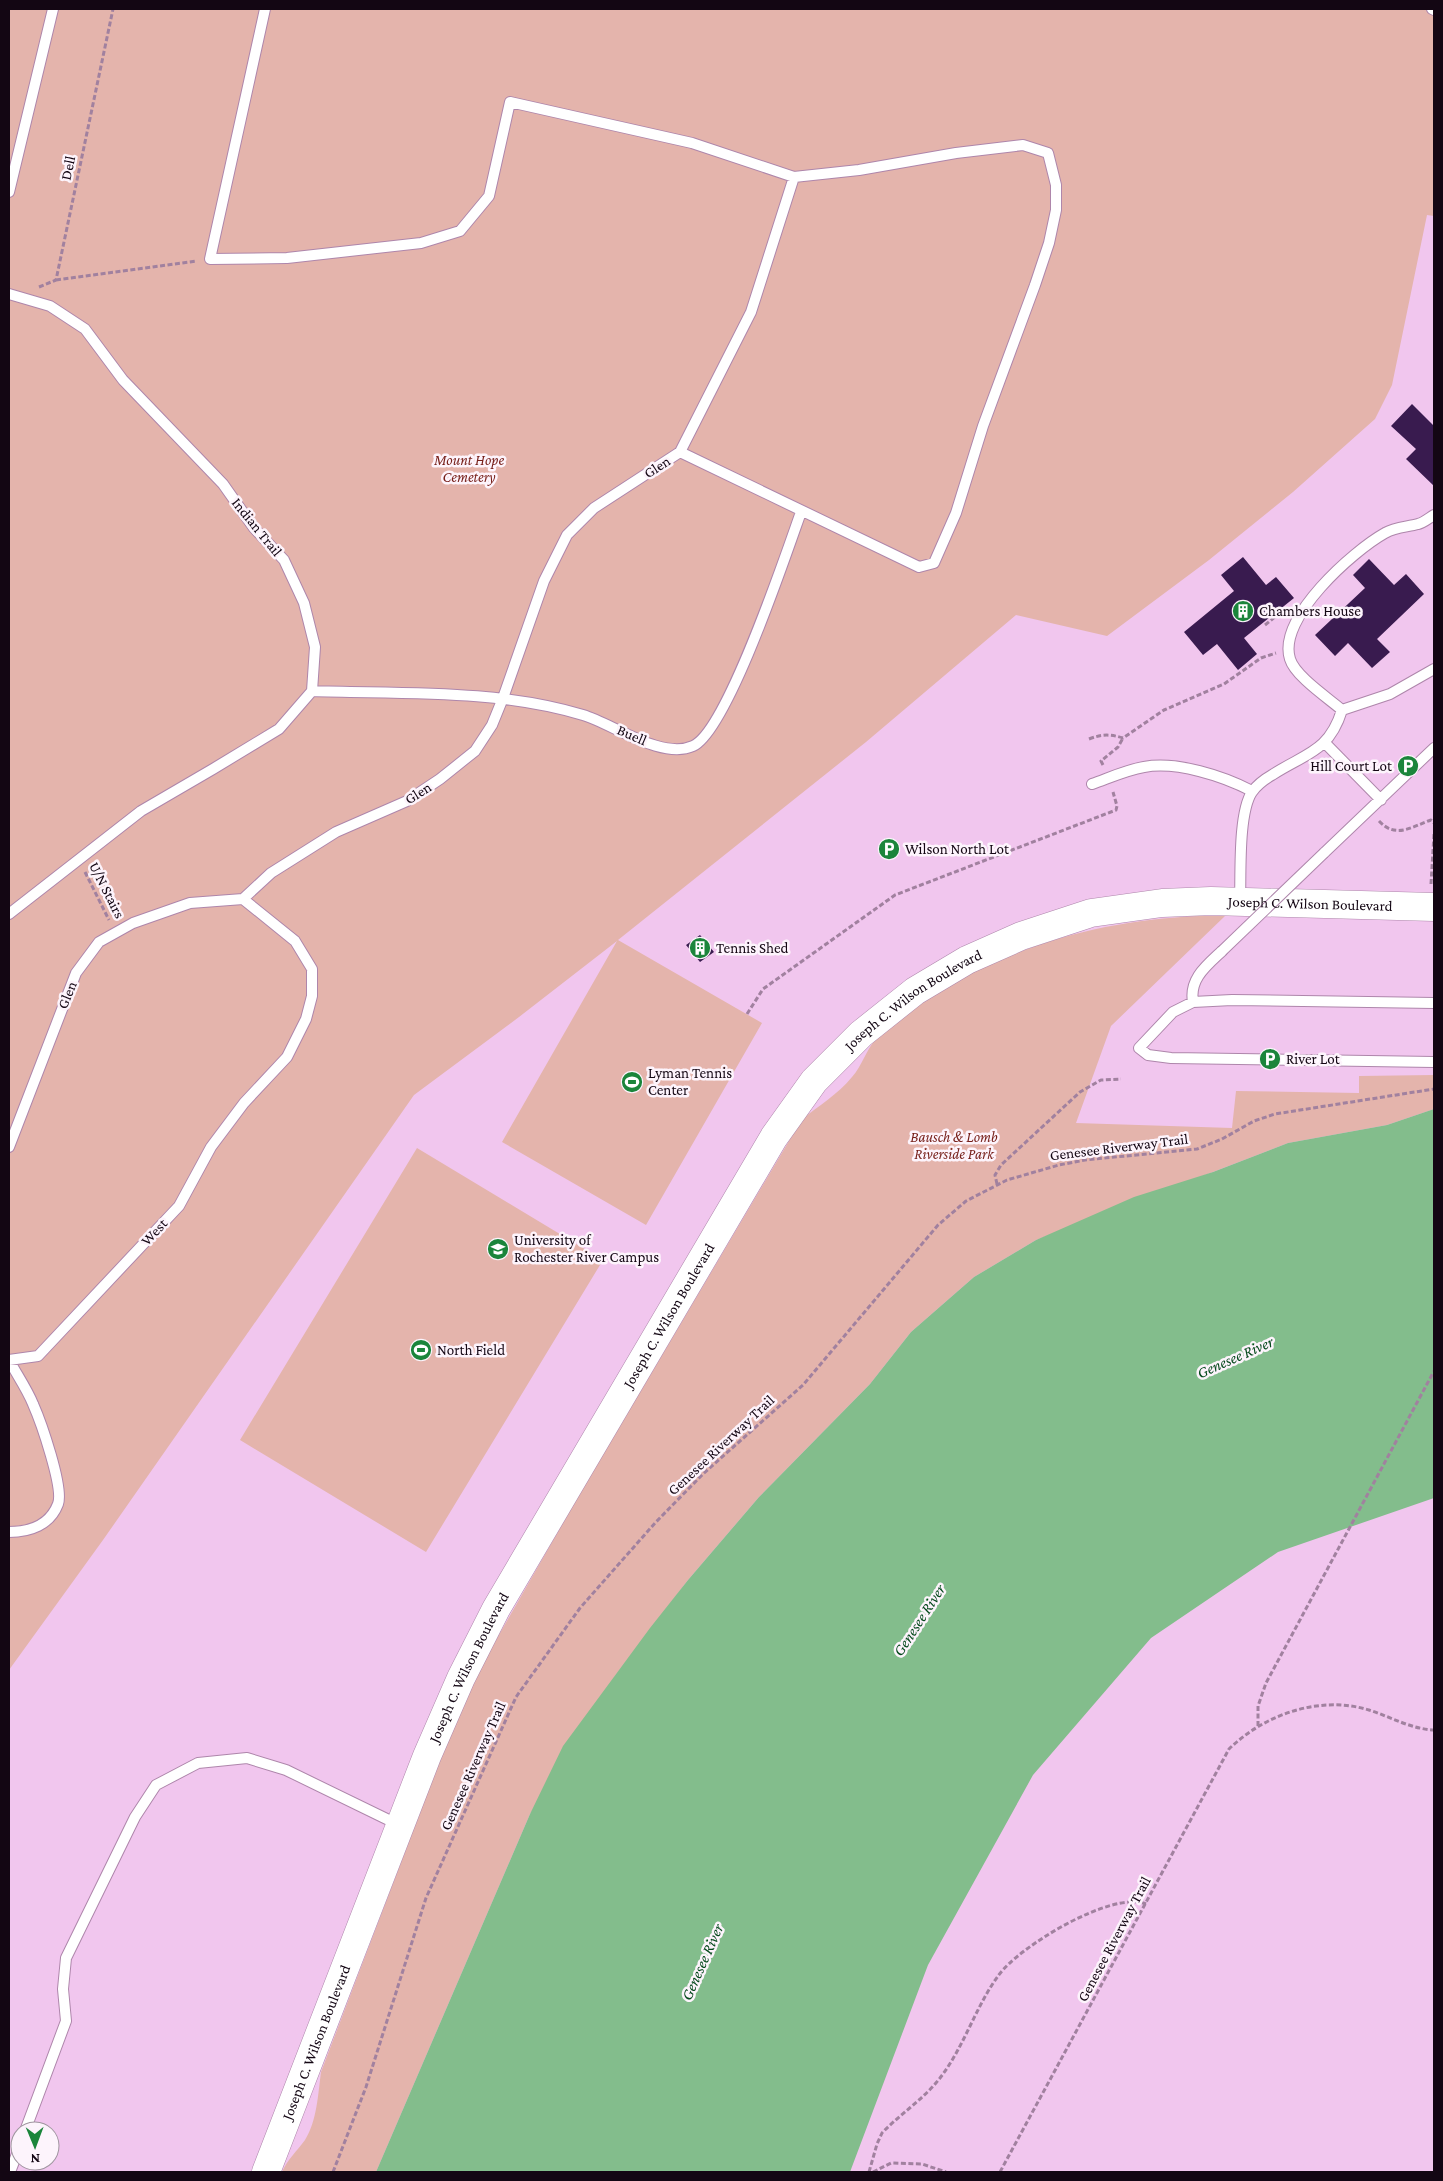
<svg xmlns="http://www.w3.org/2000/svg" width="1443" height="2181" font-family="'Crimson Pro',serif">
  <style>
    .green { fill: #e4b4ac }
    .water { fill: #83bd8c }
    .building { fill: #391b4f }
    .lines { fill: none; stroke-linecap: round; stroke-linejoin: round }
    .lane-casing { stroke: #ae86ab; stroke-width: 12 }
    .secondary-casing { stroke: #ae86ab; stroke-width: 29 }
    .path { stroke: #a1819f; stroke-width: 3; stroke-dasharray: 5 2.5; stroke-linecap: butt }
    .lane { stroke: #fff; stroke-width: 10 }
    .secondary { stroke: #fff; stroke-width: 28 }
    .lane-bridge-casing { stroke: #ae86ab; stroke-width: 12; stroke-linecap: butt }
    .lane-bridge { stroke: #fff; stroke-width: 10 }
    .labels { text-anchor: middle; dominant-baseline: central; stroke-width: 5; stroke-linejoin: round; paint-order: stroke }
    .street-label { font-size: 15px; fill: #130613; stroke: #fdf4fc }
    .park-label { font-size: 15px; font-style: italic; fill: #761e18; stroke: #fdf4fc }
    .poi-label { font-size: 15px; fill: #130613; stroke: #fdf4fc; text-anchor: start }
    .water-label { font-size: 16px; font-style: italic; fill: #04491b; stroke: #fdf4fc }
  </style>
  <rect width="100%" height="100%" fill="#f1c6ee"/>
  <path class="green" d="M9,9H1434V216L1427,215L1392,385L1375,419L1293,492L1209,560L1107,636L1016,615L866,742L618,940L762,1023L646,1225L502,1142L617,941L519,1017L414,1095L103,1540L9,1670Z
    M1199,916H1225L1111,1026L1076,1123L1232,1128L1236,1091L1359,1093V1076L1434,1075V1109L1387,1125L1288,1143L1036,1240L974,1277L911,1332L870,1384L759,1497L688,1580L615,1676L530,1814L376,2172H282C287,2160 297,2151 305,2140C317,2121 318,2094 321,2072L444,1750L480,1668L575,1502L802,1119C819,1106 838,1094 852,1077C862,1066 866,1050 876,1039C889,1023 913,1008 930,997C1012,945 1103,920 1199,916Z
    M417,1148L603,1260L426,1552L240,1440Z"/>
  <path class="water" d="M1434,1109V1498L1278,1552L1151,1638L1033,1775L928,1965L850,2172H376L530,1814L563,1746L650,1628L688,1580L759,1497L870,1384L911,1332L974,1277L1036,1240L1134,1197L1213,1172L1288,1143L1387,1125Z"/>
  <path class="building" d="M1412,404L1434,426V486L1406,459L1416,449L1391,426Z
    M1243,557L1266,585L1276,577L1294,598L1244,638L1257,654L1238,670L1217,644L1203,655L1184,632L1234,591L1221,575Z
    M1369,559L1394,585L1406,574L1424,594L1377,639L1390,652L1372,668L1348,643L1335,656L1315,635L1365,588L1353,575Z
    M700,935L714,952L700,962L686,945Z"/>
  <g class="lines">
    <g class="lane-casing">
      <path id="lane" d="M1432,9L1434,10
        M9,192L53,9
        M9,294L50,306L85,329L123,380L223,484L254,528L284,560L304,603L315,647L312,691L279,729L213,769L141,811L9,914
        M680,452L751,312L794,177
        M312,691C400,694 498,689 583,715C613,724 662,760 693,746C727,731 786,554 801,512
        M1342,710C1328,698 1295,676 1290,659C1277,618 1353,551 1385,533C1395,527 1407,527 1418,524C1423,523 1429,518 1434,515
        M1342,710L1390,694L1434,669
        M1325,743L1381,800
        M1092,784C1109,778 1126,770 1144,767C1177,761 1223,776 1252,791
        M1324,853L1434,748
        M1240,901C1241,875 1238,813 1252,792C1257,785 1265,779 1272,775C1306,753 1329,752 1342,710
        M1193,1002C1189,979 1206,966 1222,951
        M1434,1003L1232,1000L1193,1002L1173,1012L1139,1048L1148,1055L1171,1058L1434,1062
        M9,1147L76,973L99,942L133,923L190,903L243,899L271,873L336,832L407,801L440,779L475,751L492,725L503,698L544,581L567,535L594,508L680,452L919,567L934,563L956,513L983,426L1035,285L1049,243L1056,210V185L1048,153L1023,145L956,153L859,170L794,177L692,143L510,102L489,196L460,231L421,243L287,258L210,259L265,9
        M9,1532C30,1532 50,1525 58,1504C64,1488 41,1422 33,1404C27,1389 17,1375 9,1360L38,1356L179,1206L211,1147L244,1103L287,1057L306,1019L312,996V969L295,941L243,899
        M25,2131L66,2021L63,1989L66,1958L135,1817L156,1785L198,1763L247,1758L286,1770L399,1825
        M10,2172L20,2146"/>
    </g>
    <g class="secondary-casing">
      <g id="secondary">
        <path id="s1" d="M266,2172L427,1756L461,1678L496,1609L774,1137L814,1081L861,1034L915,991L967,960L1021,936L1091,913L1162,903L1211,901L1434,907"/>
      </g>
    </g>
    <path class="path" d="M56,280L197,261
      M39,287L56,280L113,9
      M1265,625L1285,609
      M1089,739C1102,734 1110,734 1123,738L1164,710L1224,684L1261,658L1276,653
      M1103,765L1101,761L1118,747L1123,738
      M1379,821C1396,839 1411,827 1431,820L1434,823
      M85,872L109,920
      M1431,884L1434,834
      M747,1014L763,989L895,895L1116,810L1117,806L1113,792
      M997,1184L995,1175L1001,1165L1080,1092L1101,1080L1121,1079
      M1258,1726V1706L1266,1683L1434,1371
      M333,2172L366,2087L426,1898L516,1697L580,1608L655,1523L703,1474L803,1385L938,1225L966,1201L1007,1180L1059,1165L1085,1160L1197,1149L1222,1139L1254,1121L1275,1114L1434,1089
      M869,2172L877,2144L882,2133C900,2114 924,2099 940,2078C964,2047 975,2008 998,1976C1018,1947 1112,1890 1146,1904
      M873,2172L891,2163L922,2164L946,2172
      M1000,2172L1229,1749C1265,1714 1320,1695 1369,1710C1391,1717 1411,1729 1434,1730"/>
    <use href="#lane" class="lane"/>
    <use href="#secondary" class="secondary"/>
    <g class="lane-bridge-casing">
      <path id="lane-bridge" d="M1222,951L1324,853"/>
    </g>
    <use href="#lane-bridge" class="lane-bridge"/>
  </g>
  <defs>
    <g id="building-disc" transform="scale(1.125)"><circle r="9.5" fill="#1b853b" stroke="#fdf4fc"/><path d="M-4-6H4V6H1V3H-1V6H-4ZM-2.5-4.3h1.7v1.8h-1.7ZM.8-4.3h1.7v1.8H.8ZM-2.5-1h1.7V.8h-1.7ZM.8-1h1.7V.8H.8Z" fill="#fff"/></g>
    <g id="parking-disc" transform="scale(1.125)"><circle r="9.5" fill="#1b853b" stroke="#fdf4fc"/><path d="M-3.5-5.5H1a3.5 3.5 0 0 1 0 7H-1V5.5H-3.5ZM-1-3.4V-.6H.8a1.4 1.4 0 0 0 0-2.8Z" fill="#fff"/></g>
    <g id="stadium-disc" transform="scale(1.125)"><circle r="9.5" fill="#1b853b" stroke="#fdf4fc"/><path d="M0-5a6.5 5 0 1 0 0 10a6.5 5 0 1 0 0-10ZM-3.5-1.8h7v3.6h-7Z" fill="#fff"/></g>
    <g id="university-disc" transform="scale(1.125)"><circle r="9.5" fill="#1b853b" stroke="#fdf4fc"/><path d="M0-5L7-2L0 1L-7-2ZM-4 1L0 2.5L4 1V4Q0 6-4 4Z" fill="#fff"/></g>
  </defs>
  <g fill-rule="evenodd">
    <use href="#building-disc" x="1243" y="611"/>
    <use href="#parking-disc" x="1408" y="766"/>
    <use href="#parking-disc" x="889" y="849"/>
    <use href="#building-disc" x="700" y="948"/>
    <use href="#parking-disc" x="1270" y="1059"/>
    <use href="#stadium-disc" x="632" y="1082"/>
    <use href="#university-disc" x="498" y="1249"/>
    <use href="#stadium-disc" x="421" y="1350"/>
  </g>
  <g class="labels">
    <g class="street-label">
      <text transform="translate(68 168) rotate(-78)">Dell</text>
      <text transform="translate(657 467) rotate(-33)">Glen</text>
      <text transform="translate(257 527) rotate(51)">Indian Trail</text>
      <text transform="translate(632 735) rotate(23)">Buell</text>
      <text transform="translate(418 793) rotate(-32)">Glen</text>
      <text transform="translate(107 890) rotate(63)">U/N Stairs</text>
      <text stroke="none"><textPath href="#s1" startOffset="1774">Joseph C. Wilson Boulevard</textPath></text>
      <text transform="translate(67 995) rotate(-68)">Glen</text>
      <text stroke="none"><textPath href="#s1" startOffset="1354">Joseph C. Wilson Boulevard</textPath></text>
      <text transform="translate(1119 1147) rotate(-7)">Genesee Riverway Trail</text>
      <text transform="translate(154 1232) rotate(-47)">West</text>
      <text stroke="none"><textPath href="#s1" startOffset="949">Joseph C. Wilson Boulevard</textPath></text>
      <text transform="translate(721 1445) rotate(-43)">Genesee Riverway Trail</text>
      <text stroke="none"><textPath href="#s1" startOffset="544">Joseph C. Wilson Boulevard</textPath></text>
      <text transform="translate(473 1766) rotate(-66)">Genesee Riverway Trail</text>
      <text transform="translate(1114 1939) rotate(-62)">Genesee Riverway Trail</text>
      <text stroke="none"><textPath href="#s1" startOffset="139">Joseph C. Wilson Boulevard</textPath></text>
    </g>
    <g class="park-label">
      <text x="469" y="460">Mount Hope<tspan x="469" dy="17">Cemetery</tspan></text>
      <text x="954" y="1137">Bausch &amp; Lomb<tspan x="954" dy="17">Riverside Park</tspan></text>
    </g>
    <g class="poi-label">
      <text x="1259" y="611">Chambers House</text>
      <text x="1392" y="766" text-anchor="end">Hill Court Lot</text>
      <text x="905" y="849">Wilson North Lot</text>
      <text x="716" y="948">Tennis Shed</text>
      <text x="1286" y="1059">River Lot</text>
      <text x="648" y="1073">Lyman Tennis<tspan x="648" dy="17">Center</tspan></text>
      <text x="514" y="1240">University of<tspan x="514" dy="17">Rochester River Campus</tspan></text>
      <text x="437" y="1350">North Field</text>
    </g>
    <g class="water-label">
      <text transform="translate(1235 1357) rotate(-24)">Genesee River</text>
      <text transform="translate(919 1620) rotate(-57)">Genesee River</text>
      <text transform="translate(702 1962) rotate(-66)">Genesee River</text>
    </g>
  </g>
  <rect width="1443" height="2181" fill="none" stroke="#130613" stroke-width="20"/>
  <g transform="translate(35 2146) rotate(179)"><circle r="24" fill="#fdf4fc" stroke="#9f959f"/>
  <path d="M0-4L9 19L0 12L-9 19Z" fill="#1b853b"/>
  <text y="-8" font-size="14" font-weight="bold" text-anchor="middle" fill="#130613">N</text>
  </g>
</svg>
